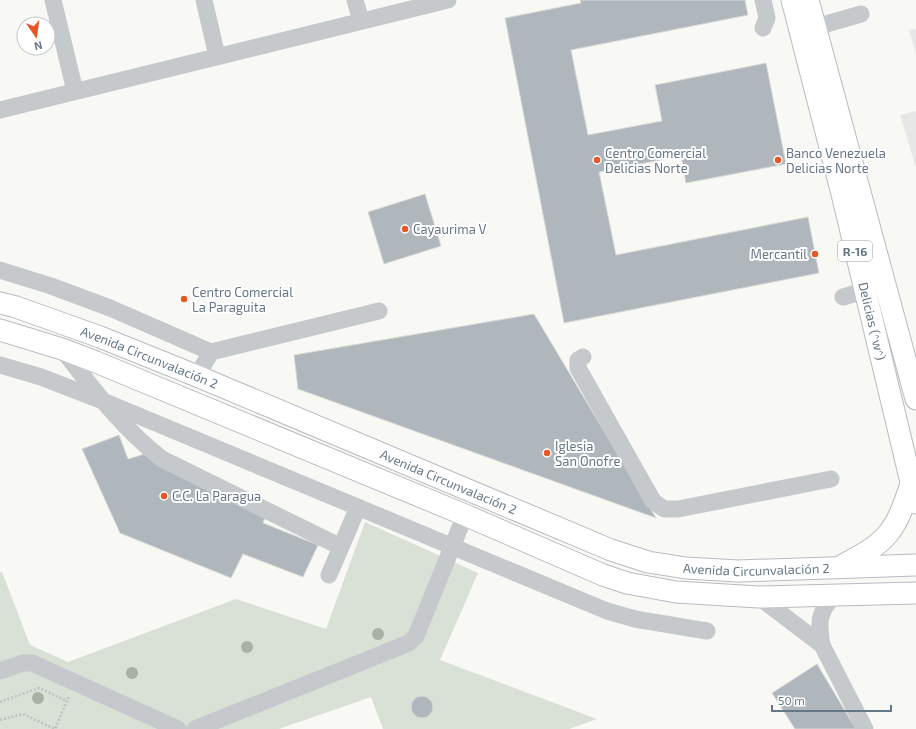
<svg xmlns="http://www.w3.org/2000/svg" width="916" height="729" font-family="'Exo 2',sans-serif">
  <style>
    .built { fill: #e6e7e6 }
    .green { fill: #d9e0d6 }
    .building { fill: #afb6bc; stroke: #dadad7 }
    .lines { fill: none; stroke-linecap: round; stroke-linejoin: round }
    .major-casing { stroke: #b8bcc0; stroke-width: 23 }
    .path { stroke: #bfc1c3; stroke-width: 2.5; stroke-dasharray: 2 2; stroke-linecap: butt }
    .minor { stroke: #c5c9cc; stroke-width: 17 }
    .major { stroke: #fff; stroke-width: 21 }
    .tree { fill: #a7b2a4 }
    .poi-dot { fill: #e85725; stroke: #fff; stroke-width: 1.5 }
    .labels { text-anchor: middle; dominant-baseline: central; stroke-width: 4; stroke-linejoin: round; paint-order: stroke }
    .shield { fill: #fff; stroke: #94a0ab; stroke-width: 1 }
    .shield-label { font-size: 12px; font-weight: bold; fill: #667787 }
    .poi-label { font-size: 13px; fill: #667787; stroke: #fff; text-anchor: start }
    .street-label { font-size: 13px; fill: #667787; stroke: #fff }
  </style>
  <rect width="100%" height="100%" fill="#f8f8f5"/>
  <path class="built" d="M916,29V54L909,30Z
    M916,111V168L900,115Z"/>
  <path class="green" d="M365,522L478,573L440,660L597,719L569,729H383L371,697L279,729H0V572H2L30,645L68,662L236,599L326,629Z"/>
  <path class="building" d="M580,0H745L748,15L571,50L588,135L662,121L655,85L766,63L786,164L686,183L681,156L599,172L616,255L808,217L819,273L564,323L505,18L581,3Z
    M425,194L441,246L384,264L368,212Z
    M534,314L656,518L298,389L294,355Z
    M119,435L128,459L148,453L266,514L263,523L318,545L303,577L243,554L231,578L120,533L82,449Z
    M817,664L856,729H795L772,693Z
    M411 707a11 11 0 1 1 22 0a11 11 0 1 1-22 0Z"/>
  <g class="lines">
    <g class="major-casing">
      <g id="major">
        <path id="s1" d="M792,0L842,194L916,503"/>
        <path d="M808,0L916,399"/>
        <path id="s2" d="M0,303L16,307L100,337L197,376L611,550L648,562L686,568L738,571L916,565"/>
        <path d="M0,330L62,349L96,362L465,515L603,575L627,583L676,592L759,597L916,593"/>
        <path d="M843,565C889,541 895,532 911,484"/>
      </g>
    </g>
    <path class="path" d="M0,702L39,688L67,701
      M0,720L23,714L55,729L69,696"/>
    <path class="minor" d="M53,0L75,91
      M204,0L217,56
      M355,0L361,21
      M816,27L861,14
      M763,28L767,18L763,0
      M0,110L448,0
      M0,270L51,286L110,308L211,352L379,311
      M843,297L864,291
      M62,349C92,388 123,429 162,459L341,547
      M583,357L578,360V368L653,501L664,509H678L831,479
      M0,365L41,377L103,401L607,611L635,619L707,631
      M197,376L211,352
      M329,575L358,507
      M759,597L822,645C818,622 818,612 835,595
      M822,645L865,729
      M0,671L23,663H32L178,729
      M195,729L409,643L416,636L465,515"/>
    <use href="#major" class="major"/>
  </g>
  <g class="tree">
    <circle cx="378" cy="634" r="6"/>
    <circle cx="247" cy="647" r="6"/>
    <circle cx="132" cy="673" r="6"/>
    <circle cx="38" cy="698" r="6"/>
  </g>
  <g class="poi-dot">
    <circle cx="597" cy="160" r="4"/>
    <circle cx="778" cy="160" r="4"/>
    <circle cx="405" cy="229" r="4"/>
    <circle cx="815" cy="254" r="4"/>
    <circle cx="184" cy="299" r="4"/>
    <circle cx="547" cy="453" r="4"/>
    <circle cx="164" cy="496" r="4"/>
  </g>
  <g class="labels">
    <rect class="shield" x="838" y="241" width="34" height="20" rx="3"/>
    <g class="shield-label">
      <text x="855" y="251">R-16</text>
    </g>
    <g class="poi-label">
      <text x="605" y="153">Centro Comercial<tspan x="605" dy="15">Delicias Norte</tspan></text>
      <text x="786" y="153">Banco Venezuela<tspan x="786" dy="15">Delicias Norte</tspan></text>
      <text x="413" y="229">Cayaurima V</text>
      <text x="807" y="254" text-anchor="end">Mercantil</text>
      <text x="192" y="292">Centro Comercial<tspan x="192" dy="15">La Paraguita</tspan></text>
      <text x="555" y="446">Iglesia<tspan x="555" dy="15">San Onofre</tspan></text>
      <text x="172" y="496">C.C. La Paragua</text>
    </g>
    <g class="street-label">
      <text stroke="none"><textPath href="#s1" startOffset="331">Delicias (^w^)</textPath></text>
      <text stroke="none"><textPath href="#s2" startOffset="159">Avenida Circunvalación 2</textPath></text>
      <text stroke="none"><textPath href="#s2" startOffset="483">Avenida Circunvalación 2</textPath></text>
      <text stroke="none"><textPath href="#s2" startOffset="807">Avenida Circunvalación 2</textPath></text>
    </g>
  </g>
  <g transform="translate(36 36) rotate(167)"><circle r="19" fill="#ffffff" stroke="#c2c9cf"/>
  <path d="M0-3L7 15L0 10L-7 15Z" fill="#e85725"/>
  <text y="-6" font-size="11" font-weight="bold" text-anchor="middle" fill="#667787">N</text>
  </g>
  <path d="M772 705v6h119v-6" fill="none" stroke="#667787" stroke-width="2"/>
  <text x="778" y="705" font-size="12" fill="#667787" stroke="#ffffff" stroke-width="3" paint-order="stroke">50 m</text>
</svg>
